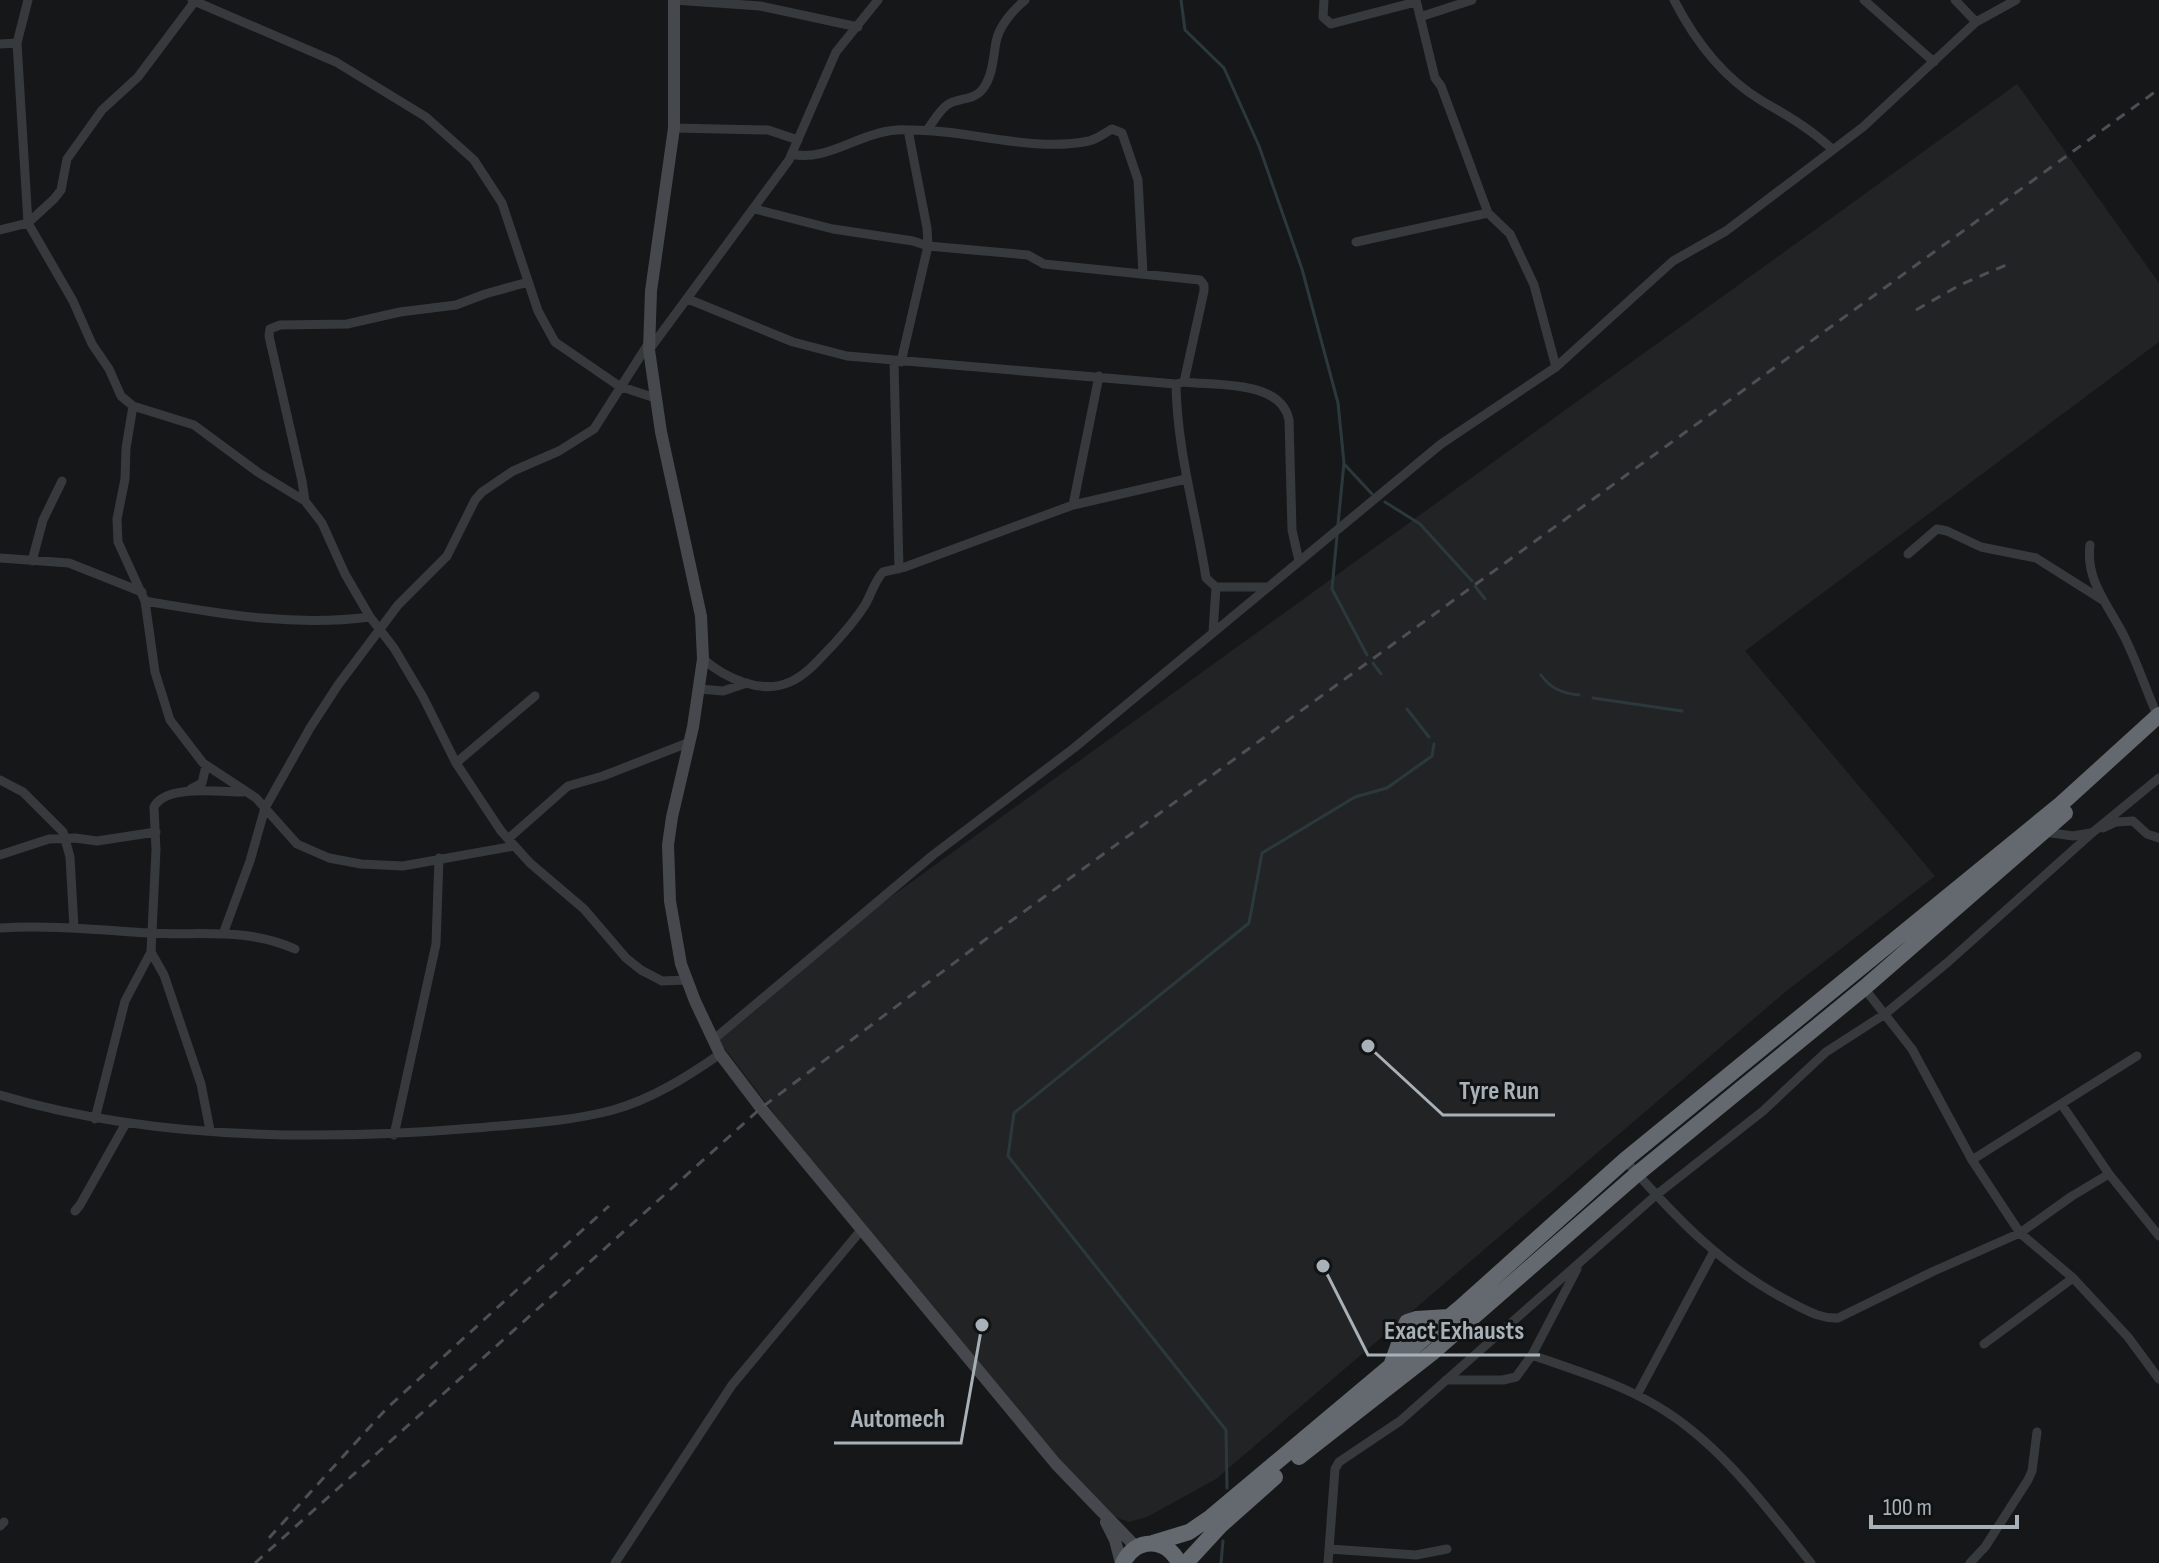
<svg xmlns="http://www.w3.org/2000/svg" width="2159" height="1563" font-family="'Sofia Sans Condensed',sans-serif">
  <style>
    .built { fill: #222325 }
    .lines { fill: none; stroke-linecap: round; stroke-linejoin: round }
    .stream { stroke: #2c393c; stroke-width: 3 }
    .street { stroke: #373a3d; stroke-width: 9 }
    .secondary { stroke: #45494d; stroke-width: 12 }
    .highway { stroke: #63696e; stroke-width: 16 }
    .rail { stroke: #4c5054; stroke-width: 3; stroke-dasharray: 10 8; stroke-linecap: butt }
    .leader { fill: none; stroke: #a8b1b8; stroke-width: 3 }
    .callout-dot { fill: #a8b1b8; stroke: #111213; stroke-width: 3 }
    .callout-label { font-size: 26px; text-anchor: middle; font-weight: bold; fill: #a8b1b8; stroke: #111213; stroke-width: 6; stroke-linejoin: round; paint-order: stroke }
  </style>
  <rect width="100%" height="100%" fill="#161718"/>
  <path class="built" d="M2017,84L2159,283V342L1745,651L1935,876L1784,993L1216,1479L1147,1517L1129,1522L1110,1515L1081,1486L801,1149L719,1041L881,904Z"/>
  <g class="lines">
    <path class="stream" d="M1181,0L1185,30L1224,68L1259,146L1302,269L1338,403L1344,463L1338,524
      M1345,465L1372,494
      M1385,502L1420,524L1472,581
      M1337,536L1332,589L1367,655
      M1475,586L1485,599
      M1373,663L1381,674
      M1541,675C1551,689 1562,693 1579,695
      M1593,698L1682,711
      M1407,709L1429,737
      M1227,1488L1226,1430L1008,1156L1014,1113L1249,923L1262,853L1355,797L1387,788L1432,756L1434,744
      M1221,1563L1223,1541"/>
    <path class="street" d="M28,0L17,43L28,223L73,301L92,344L109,369L121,396L133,406L126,448L125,479L117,519L118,542L145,601L155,672L170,720L203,763L256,798L297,844L329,858L361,864L403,866L514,846
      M192,0L336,62L426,117L474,160L502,203L538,311L555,342L619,386L655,398
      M674,0L760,6L858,27
      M1324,0L1323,17L1331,24L1416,2
      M1416,0L1435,78L1441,86L1488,213L1510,234L1534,285L1556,367
      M1674,0C1695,41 1722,77 1762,101C1788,116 1811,129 1833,150
      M1864,0L1934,62
      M1955,0L1976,22
      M1420,17L1472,0
      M0,44L17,43
      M674,128L768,130L798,140
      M908,130C969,129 1030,153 1089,141C1097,139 1105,133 1112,129L1122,133L1138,180L1143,274
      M927,130C933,122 939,111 947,105C958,97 973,101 982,90C993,76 993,58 996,42C999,26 1013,10 1025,0
      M792,154C830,163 864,127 908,130L927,228L928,246L901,362
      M755,209L833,229L913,241L928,246L1028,255L1044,264L1200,280L1204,285V291L1184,382
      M0,230L28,223L54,199L61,190L67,159L102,110L138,77L195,1
      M1356,242L1488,213
      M688,299L793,342L847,356L1176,384L1184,382C1218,386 1281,380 1289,420L1292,530L1299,561
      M649,350L789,160L836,52L878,0
      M894,362L899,569
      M1176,384C1177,451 1196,513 1206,578L1216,587L1213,632
      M133,406L194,425L259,473L305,501L322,523L345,574L370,617L394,648L423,697L456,763L501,831L530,863L584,909L626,958L641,970L662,981L687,980
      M305,501L302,481L269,336L270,329L280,325L347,324L400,312L456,305L485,294L528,282
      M1073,505L1099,376
      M2090,545C2085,580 2109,606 2124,636C2137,662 2146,690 2158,717
      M1908,554L1937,529L1947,531L1981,547L2036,558L2104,601
      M0,558L69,563L142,592
      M32,561L43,520L62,481
      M1216,587H1268
      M145,601C222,614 293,627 370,617
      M703,659C725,678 761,695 790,682C808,674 820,658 833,645C844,633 856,619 865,605C871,595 874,582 883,572L905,567L1073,505L1186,479
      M699,689L723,691L747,683
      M456,763L535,696
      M0,780L23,792L63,832L70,857L74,928
      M191,789L202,783L206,766
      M2103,828L2116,822L2133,821L2147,834L2159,838
      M2045,832L2073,836L2090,833
      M508,839L568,786L603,776L690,742
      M0,855L49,839L75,838L97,841L156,832
      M0,928C50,925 99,930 149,933C200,936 246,927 295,949
      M223,934L250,861L265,808L310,728L338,685L398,605L447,556L475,500L482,492L513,471L559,451L594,429L650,341
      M151,952L164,975L201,1084L210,1130
      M1864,988L1912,1049L1972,1160L2020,1233L2073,1278L2128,1337L2159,1379
      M713,1040L933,855L1074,748L1441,444L1556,367L1673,261L1726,231L1863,127L1976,22L2016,0
      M0,1095C150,1140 320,1141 475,1128C520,1124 568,1122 613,1110C652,1099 687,1077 720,1054
      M2062,1105L2109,1174
      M95,1119L125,1001L151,952L156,850L154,807C165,784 220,792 243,792
      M394,1135L436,944L439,858
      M1625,1160C1676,1218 1722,1267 1792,1303C1808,1311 1821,1319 1838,1318L1934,1271L2020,1233L2072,1196L2109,1174L2159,1236
      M1972,1160L2137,1056
      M75,1211L80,1205L126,1123
      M1984,1344L2073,1278
      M1532,1355C1574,1370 1619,1383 1657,1406C1720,1443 1766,1507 1811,1563
      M1446,1380H1503L1516,1377L1532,1355L1577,1269
      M1637,1395L1713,1253
      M0,1526L4,1522
      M1329,1549L1416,1555L1447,1549
      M615,1563L732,1385L862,1229
      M1328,1563L1335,1469L1339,1462L1400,1421L1655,1196L1763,1111L1826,1052L1885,1014L1948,962L2092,833L2159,778
      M1970,1563L1985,1547L2028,1480L2032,1471L2037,1432"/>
    <path class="secondary" d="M674,0V128L651,291L649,350L661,432L701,616L703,659L693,727L672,817L668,845L670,901L681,964L695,1001L720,1054L761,1108L1056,1464L1136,1547
      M1106,1522L1115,1540L1121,1563"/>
    <path class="highway" d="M1392,1363L1407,1322L1416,1319L1449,1317
      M1299,1457L1432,1353L1637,1174L1864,988L2065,813
      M1153,1543L1189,1532L1211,1517L1460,1308L1625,1160L2061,804L2159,715
      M1123,1563C1135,1537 1167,1537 1179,1563
      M1186,1563L1220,1526L1275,1477"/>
    <path class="rail" d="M1916,310L1960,285L2006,265
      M269,1538L387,1408L609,1206
      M255,1563L761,1108L982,942L2159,89"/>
  </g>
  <path class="leader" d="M1368 1046L1443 1115H1555M1323 1266L1368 1355H1540M982 1325L961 1443H834"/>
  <g class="callout-dot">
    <circle cx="1368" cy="1046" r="8"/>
    <circle cx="1323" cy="1266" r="8"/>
    <circle cx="982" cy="1325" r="8"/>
  </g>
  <g class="callout-label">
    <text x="1499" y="1099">Tyre Run</text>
    <text x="1454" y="1339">Exact Exhausts</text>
    <text x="898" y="1427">Automech</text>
  </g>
  <path d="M1871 1515v12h146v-12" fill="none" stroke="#a8b1b8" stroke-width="4"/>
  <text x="1883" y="1515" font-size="24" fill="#a8b1b8" stroke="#111213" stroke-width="6" paint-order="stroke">100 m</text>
</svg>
